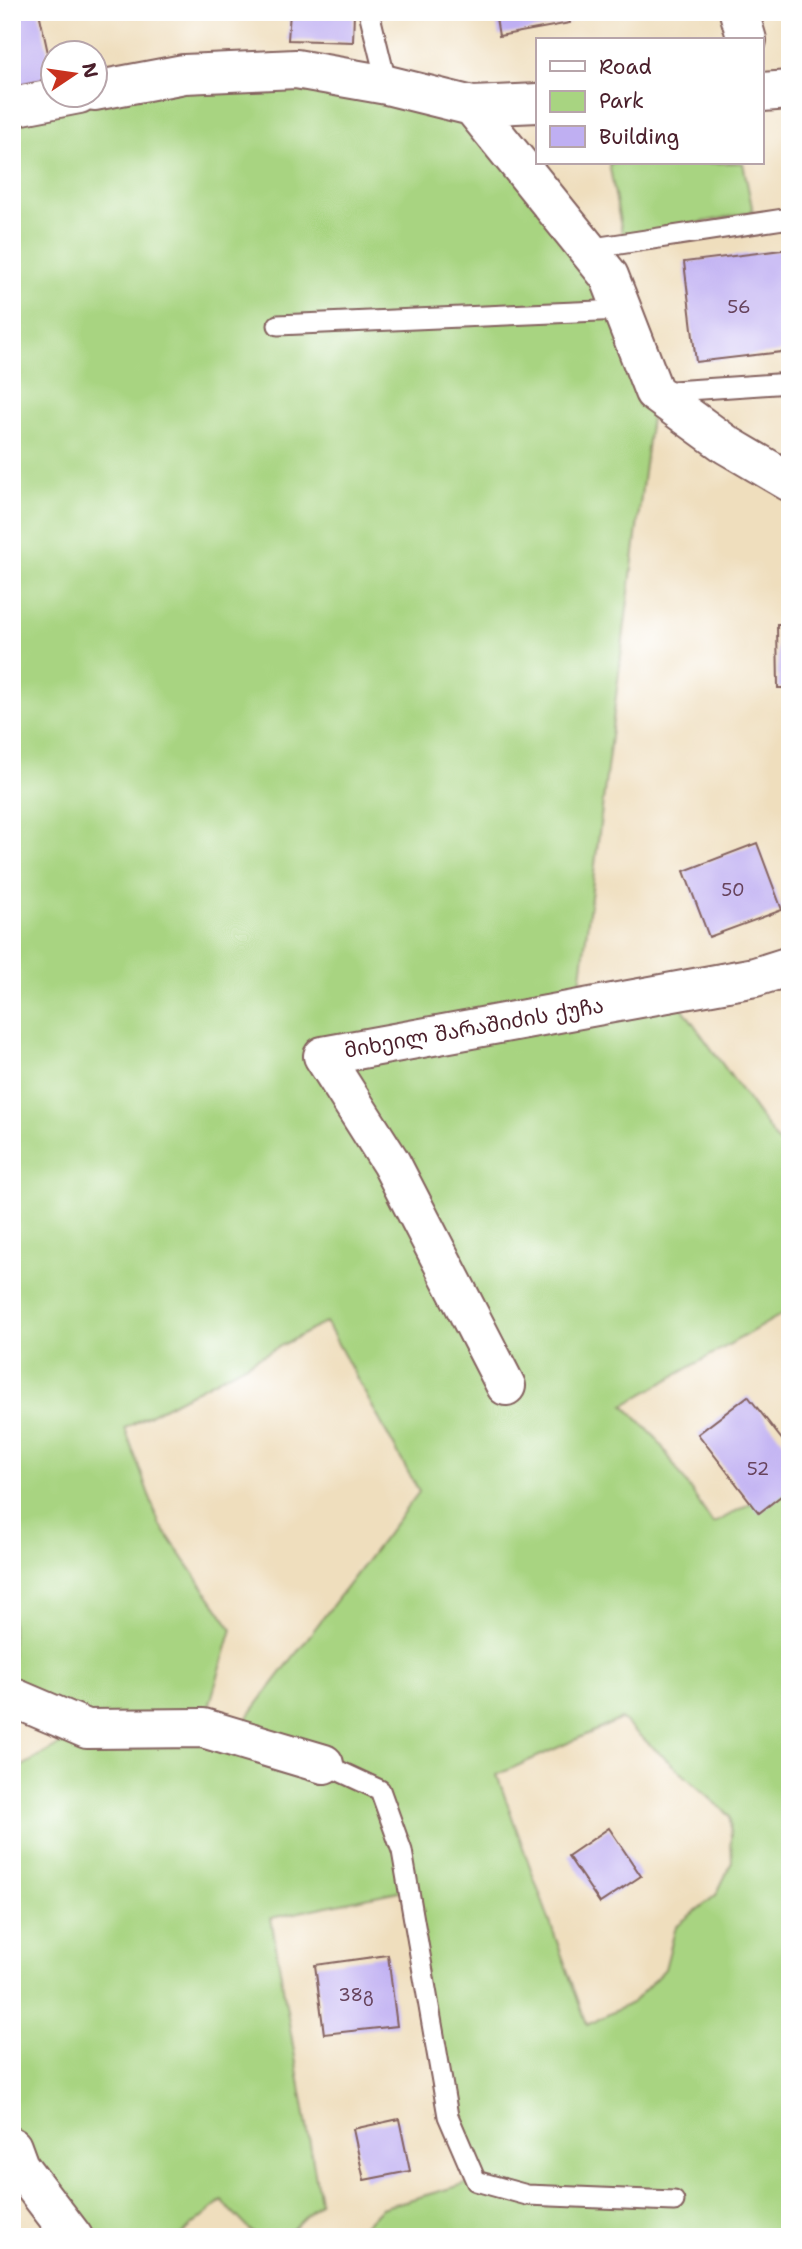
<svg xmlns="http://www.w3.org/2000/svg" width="802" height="2249" font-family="'Shantell Sans','Noto Sans Georgian',sans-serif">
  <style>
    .green { fill: #a8d481; stroke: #797a56; stroke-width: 2; fill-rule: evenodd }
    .building { fill: #bfaff2 }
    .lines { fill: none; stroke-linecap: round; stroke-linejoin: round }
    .service-casing { stroke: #84625e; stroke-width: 23 }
    .minor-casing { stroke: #84625e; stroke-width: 42 }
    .service { stroke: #fff; stroke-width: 19 }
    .minor { stroke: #fff; stroke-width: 38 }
    .labels { text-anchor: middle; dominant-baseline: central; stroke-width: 5; stroke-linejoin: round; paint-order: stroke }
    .number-label { font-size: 18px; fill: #67435d }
    .street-label { font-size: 21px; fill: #4a1f2b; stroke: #fff }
  </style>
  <rect width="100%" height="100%" fill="#fff"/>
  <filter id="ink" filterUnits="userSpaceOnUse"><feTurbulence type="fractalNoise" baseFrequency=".0143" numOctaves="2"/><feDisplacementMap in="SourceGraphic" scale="14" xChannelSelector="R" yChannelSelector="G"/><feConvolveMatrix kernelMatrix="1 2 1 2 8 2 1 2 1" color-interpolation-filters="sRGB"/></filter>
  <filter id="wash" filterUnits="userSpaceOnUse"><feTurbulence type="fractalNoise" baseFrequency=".00686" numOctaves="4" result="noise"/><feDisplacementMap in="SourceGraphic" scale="28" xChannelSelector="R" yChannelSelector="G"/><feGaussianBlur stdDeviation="1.57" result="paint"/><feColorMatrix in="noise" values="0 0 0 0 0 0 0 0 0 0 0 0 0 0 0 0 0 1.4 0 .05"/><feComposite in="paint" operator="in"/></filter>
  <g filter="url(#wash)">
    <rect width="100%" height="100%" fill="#efdebd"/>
    <path class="green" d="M184,74L487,105L609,276L654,392L577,1009L671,992L790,1159V1321L784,1313L624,1405L657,1439L713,1524L790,1481V2237H353L381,2208L475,2181L448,2116L408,1889L271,1918L320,2202L284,2237H257L222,2201L178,2237H73L12,2147V1772L87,1729L12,1697V107ZM326,1322L419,1492L233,1736L203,1727L232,1629L159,1523L125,1428ZM621,1719L730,1816L732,1862L716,1895L676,1926L665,1969L633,2002L587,2025L497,1775Z
      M609,163H743L753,212L623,238Z"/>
    <g id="blocks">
      <path class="building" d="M12,12H39L52,71V84L12,93Z
        M290,12H354L353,42L288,40Z
        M495,12H569L570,23L499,36Z
        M790,249V351L696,362L684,262Z
        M777,624H790V688H778Z
        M757,843L782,910L709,937L684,871Z
        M748,1396L790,1450V1489L759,1513L698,1434Z
        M609,1828L641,1876L600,1903L568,1856Z
        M388,1955L397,2026L324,2034L315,1965Z
        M399,2119L410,2171L364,2180L353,2129Z"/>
    </g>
  </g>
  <g filter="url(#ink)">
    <use href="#blocks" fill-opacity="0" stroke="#84625e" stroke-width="2"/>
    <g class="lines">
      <g class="service-casing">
        <path id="service" d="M369,12L387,85
          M587,249L790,218
          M278,325L622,310
          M658,392L790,383
          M324,1764L380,1790L402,1851L448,2116L476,2181L527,2195L674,2201"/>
      </g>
      <g class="minor-casing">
        <path id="minor" d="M739,12L747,40
          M94,91L184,74L296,69L387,85L472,106L538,103
          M762,92L790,90
          M472,106L609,276L654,392L727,445L790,482
          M12,107L79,94
          M506,1386L391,1163L323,1056L755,977L790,966
          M12,1697L87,1729L203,1728L324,1764
          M12,2147L19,2166L73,2237"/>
      </g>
      <use href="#service" class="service"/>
      <use href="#minor" class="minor"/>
    </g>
  </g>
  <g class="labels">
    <g class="number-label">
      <text x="739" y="307">56</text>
      <text x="733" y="890">50</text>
      <text x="758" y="1469">52</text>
      <text x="356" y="1995">38გ</text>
    </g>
    <g class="street-label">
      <text transform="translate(474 1028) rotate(-10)">მიხეილ შარაშიძის ქუჩა</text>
    </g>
  </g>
  <rect width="802" height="2249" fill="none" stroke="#fff" stroke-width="42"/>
  <rect x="536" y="38" width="228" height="126" fill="#ffffff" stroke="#b7a5aa" stroke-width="2"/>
  <rect x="550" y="61" width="35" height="10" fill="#ffffff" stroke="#b7a5aa" stroke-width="2"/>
  <text x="599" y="74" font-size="21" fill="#4a1f2b">Road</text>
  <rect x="550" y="91" width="35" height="21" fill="#a8d481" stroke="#b7a5aa" stroke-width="2"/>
  <text x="599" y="108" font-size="21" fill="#4a1f2b">Park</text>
  <rect x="550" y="126" width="35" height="21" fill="#bfaff2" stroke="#b7a5aa" stroke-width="2"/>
  <text x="599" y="144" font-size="21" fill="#4a1f2b">Building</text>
  <g transform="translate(74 74) rotate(77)"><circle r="33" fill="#ffffff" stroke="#b7a5aa" stroke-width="2"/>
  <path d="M0-5L12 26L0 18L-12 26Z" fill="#c8321e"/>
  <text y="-10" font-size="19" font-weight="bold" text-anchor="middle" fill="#4a1f2b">N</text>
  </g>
</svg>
